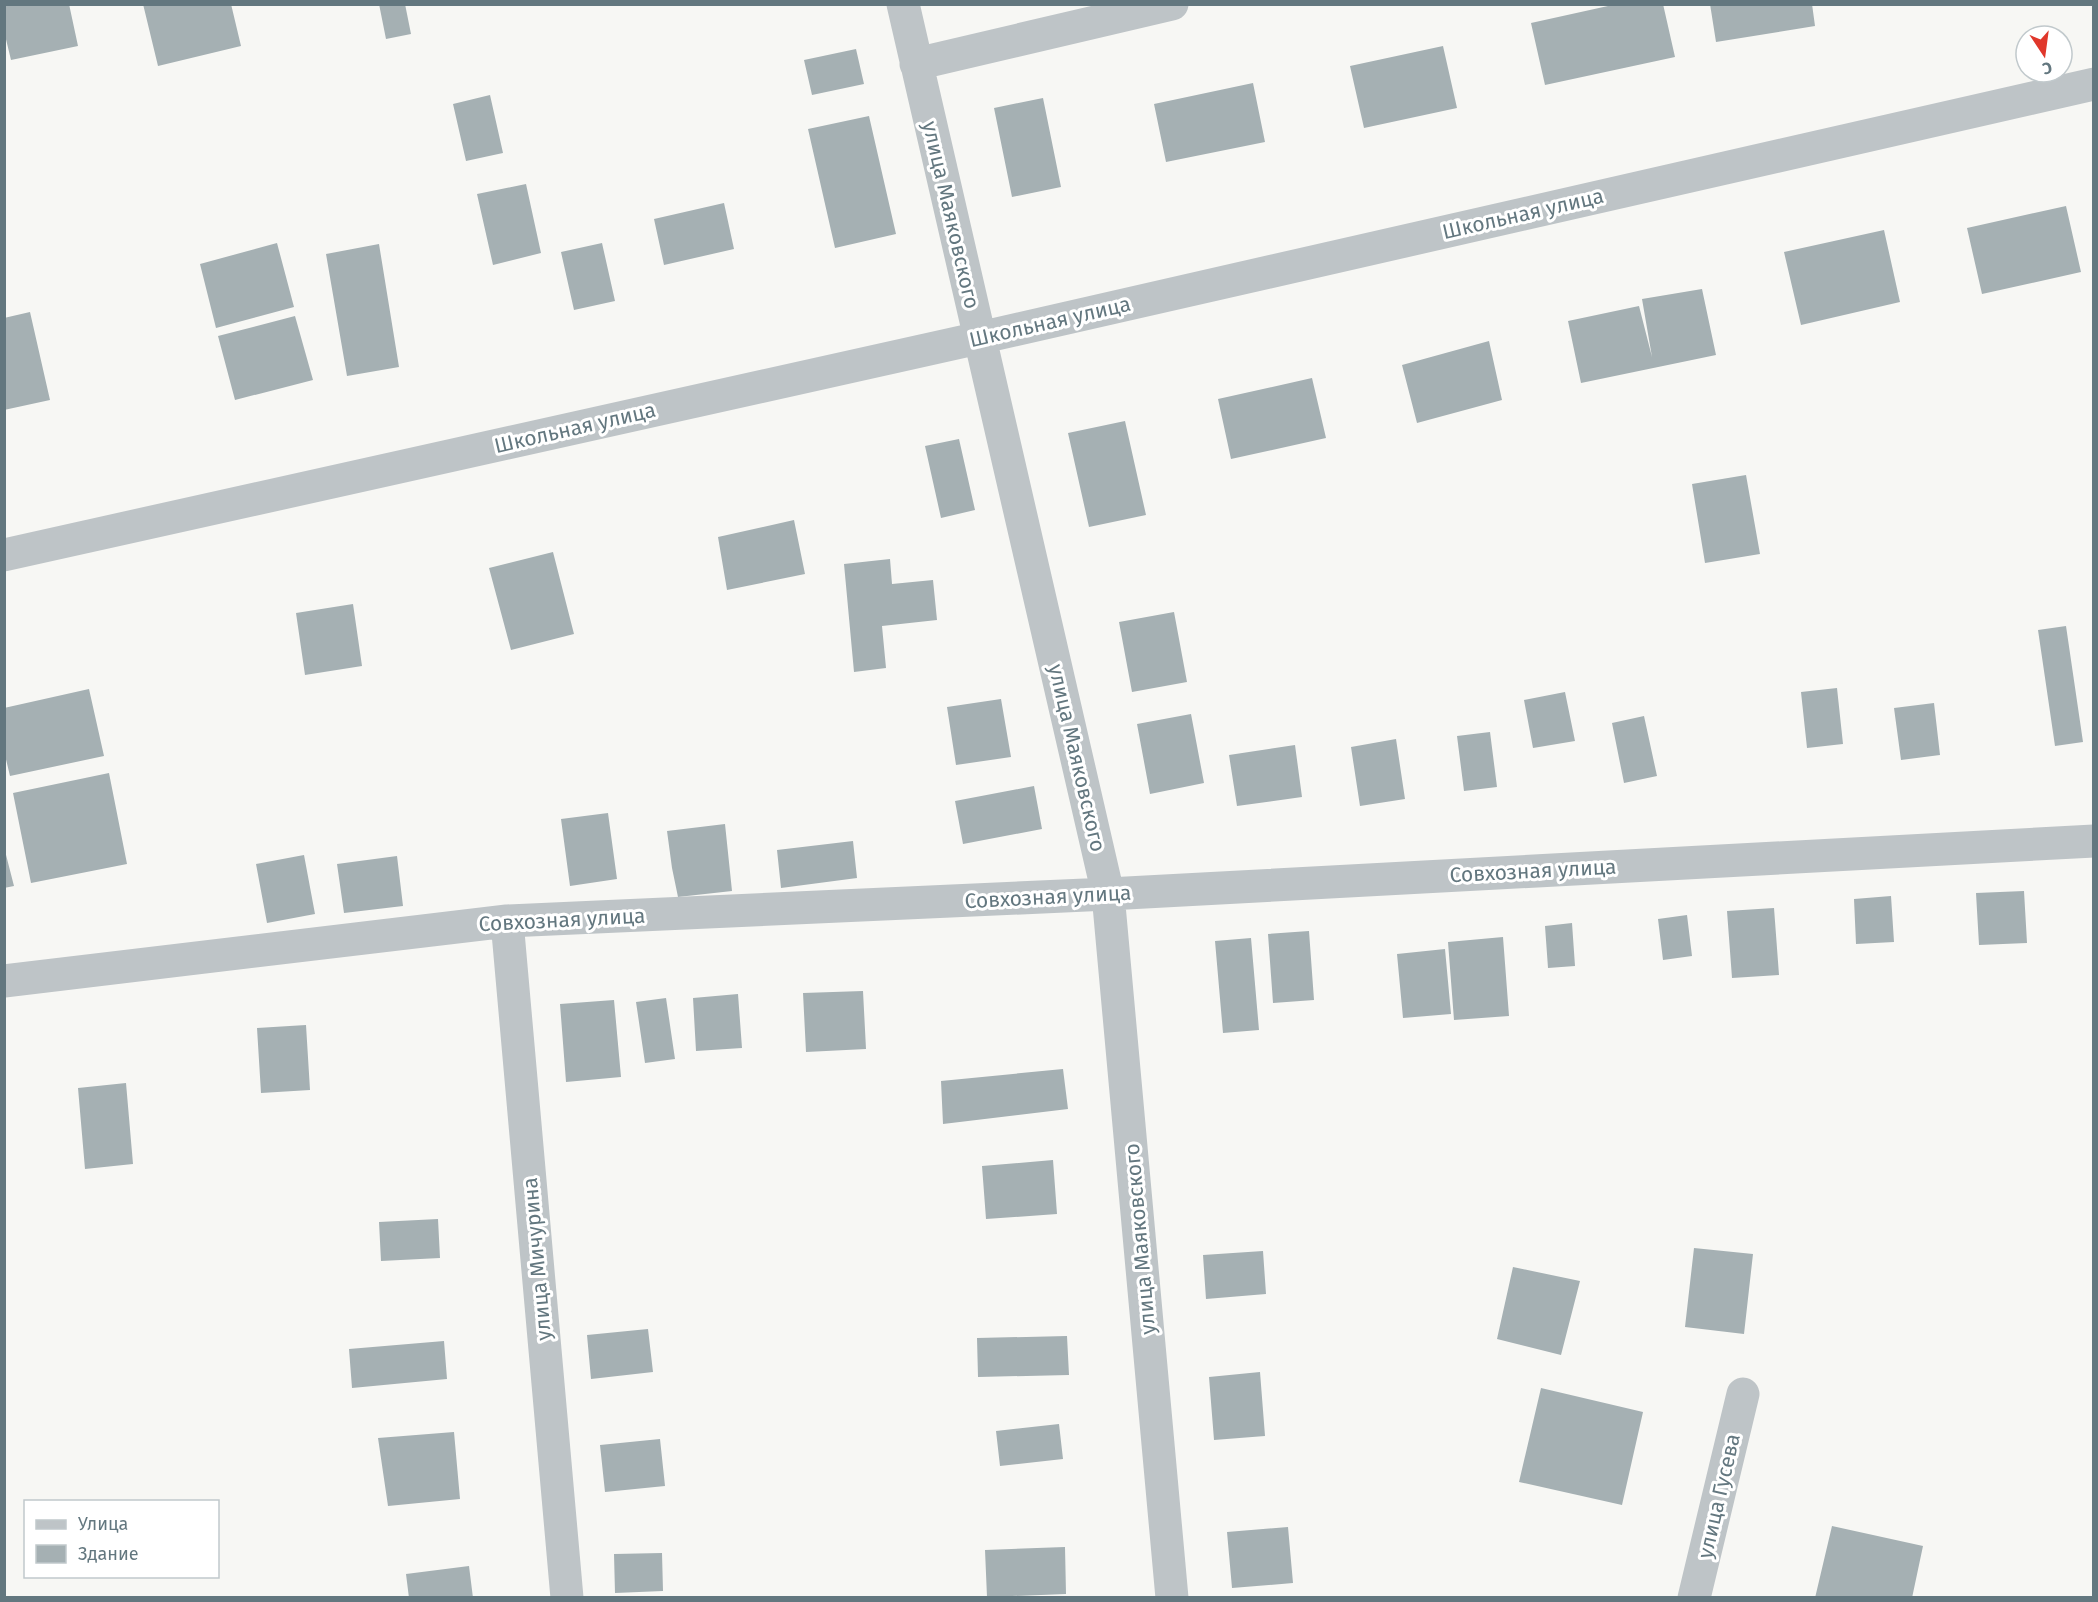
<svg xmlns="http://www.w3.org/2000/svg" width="2098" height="1602" font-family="'Fira Sans',sans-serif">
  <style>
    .building { fill: #a5b0b3 }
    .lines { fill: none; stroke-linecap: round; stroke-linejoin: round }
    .street { stroke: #bec4c7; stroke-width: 33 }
    .labels { text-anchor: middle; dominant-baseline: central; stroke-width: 6; stroke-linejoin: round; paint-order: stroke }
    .street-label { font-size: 21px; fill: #63777f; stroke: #fff }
  </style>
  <rect width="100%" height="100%" fill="#f7f7f4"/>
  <path class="building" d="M4,4H69L78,46L11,60L4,31Z
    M143,4H231L241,46L158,66Z
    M379,4H405L411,34L386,39Z
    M1617,4H1663L1675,57L1545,85L1531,23Z
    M1710,4H1812L1815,26L1716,42Z
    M1443,46L1457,108L1364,128L1350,66Z
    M856,49L864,84L812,95L804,60Z
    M1253,83L1265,142L1166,162L1154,104Z
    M490,95L503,153L466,161L453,104Z
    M1043,98L1061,187L1012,197L994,108Z
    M869,116L896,234L835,248L808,129Z
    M526,184L541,253L493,265L477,194Z
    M724,203L734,249L664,265L654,219Z
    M2066,206L2081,272L1982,294L1967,228Z
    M1884,230L1900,302L1801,325L1784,252Z
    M277,243L294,307L216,328L200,264Z
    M602,243L615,301L574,310L561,252Z
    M379,244L399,367L347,376L326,254Z
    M1702,289L1716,355L1581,383L1568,321L1639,306L1652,357L1642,299Z
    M30,312L50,400L4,410V318Z
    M295,316L313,380L235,400L218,336Z
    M1489,341L1502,400L1417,423L1402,365Z
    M1312,378L1326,438L1231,459L1218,399Z
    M1125,421L1146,515L1089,527L1068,433Z
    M959,439L975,510L941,518L925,446Z
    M1746,475L1760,554L1705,563L1692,484Z
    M794,520L805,574L727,590L718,537Z
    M553,552L574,634L511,650L489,568Z
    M890,559L892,584L933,580L937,620L882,626L886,668L854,672L844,564Z
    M353,604L362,666L305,675L296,613Z
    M1174,612L1187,682L1132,692L1119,622Z
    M2066,626L2083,742L2055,746L2038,630Z
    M1837,688L1843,744L1807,748L1801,692Z
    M89,689L104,756L10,776L4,751V708Z
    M1565,692L1575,741L1533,748L1524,700Z
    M1001,699L1011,757L956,765L947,707Z
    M1934,703L1940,755L1901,760L1894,708Z
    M1191,714L1204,783L1150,794L1137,724Z
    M1644,716L1657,776L1624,783L1612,723Z
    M1490,732L1497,787L1464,791L1457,736Z
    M1396,739L1405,799L1360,806L1351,747Z
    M1295,745L1302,797L1237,806L1229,755Z
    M109,773L127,864L31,883L13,793Z
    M1034,786L1042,829L963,844L955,801Z
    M608,813L617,879L570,886L561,819Z
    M725,824L732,891L678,897L672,868L667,831Z
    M853,841L857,878L781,888L777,850Z
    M4,847L14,886L4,888Z
    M304,855L315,914L267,923L256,864Z
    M397,856L403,906L344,913L337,864Z
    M2024,891L2027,943L1979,945L1976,893Z
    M1891,896L1894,942L1856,944L1854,899Z
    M1774,908L1779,975L1732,978L1727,911Z
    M1687,915L1692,956L1663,960L1658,919Z
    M1572,923L1575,966L1548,968L1545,926Z
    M1309,931L1314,1000L1273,1003L1268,934Z
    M1503,937L1509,1016L1454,1020L1448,942Z
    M1251,938L1259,1030L1223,1033L1215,941Z
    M1445,949L1451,1014L1403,1018L1397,954Z
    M863,991L866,1049L806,1052L803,993Z
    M738,994L742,1048L696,1051L693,998Z
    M666,998L675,1059L645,1063L636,1002Z
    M614,1000L621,1077L566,1082L560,1004Z
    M306,1025L310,1090L261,1093L257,1028Z
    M1063,1069L1068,1109L943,1124L941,1081Z
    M126,1083L133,1164L85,1169L78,1088Z
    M1053,1160L1057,1214L986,1219L982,1166Z
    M438,1219L440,1258L381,1261L379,1222Z
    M1694,1248L1753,1254L1744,1334L1685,1327Z
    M1263,1251L1266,1294L1206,1299L1203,1255Z
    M1513,1267L1580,1281L1561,1355L1497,1339Z
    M648,1329L653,1372L591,1379L587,1335Z
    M1067,1336L1069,1375L978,1377L977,1338Z
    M444,1341L447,1379L352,1388L349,1349Z
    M1260,1372L1265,1436L1214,1440L1209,1377Z
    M1541,1388L1643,1412L1622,1505L1519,1482Z
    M1059,1424L1063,1459L1000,1466L996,1431Z
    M454,1432L460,1499L388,1506L378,1438Z
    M660,1439L665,1486L605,1492L600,1445Z
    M1832,1526L1923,1546L1912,1598H1815Z
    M1288,1527L1293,1583L1232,1588L1227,1532Z
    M1065,1547L1066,1594L987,1597L985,1550Z
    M662,1553L663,1591L615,1593L614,1554Z
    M469,1566L473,1598H409L406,1574Z"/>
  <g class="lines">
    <path class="street" d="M903,4L1108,894L1172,1598
      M916,64L1172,4
      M4,555L979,338L2094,84
      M507,921L567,1598
      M4,981L507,921L1108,894L2094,841
      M1694,1598L1743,1394"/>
  </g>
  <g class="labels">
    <g class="street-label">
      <text transform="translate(1523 214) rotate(-13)">Школьная улица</text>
      <text transform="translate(951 215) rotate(77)">улица Маяковского</text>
      <text transform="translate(1050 322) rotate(-13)">Школьная улица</text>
      <text transform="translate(575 428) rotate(-13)">Школьная улица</text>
      <text transform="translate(1077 758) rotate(77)">улица Маяковского</text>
      <text transform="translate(1533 871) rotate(-3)">Совхозная улица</text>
      <text transform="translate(1048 897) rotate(-3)">Совхозная улица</text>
      <text transform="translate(562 920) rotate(-3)">Совхозная улица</text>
      <text transform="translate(1140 1239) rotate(-95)">улица Маяковского</text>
      <text transform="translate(537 1259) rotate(-95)">улица Мичурина</text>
      <text transform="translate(1719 1496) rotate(-77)">улица Гусева</text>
    </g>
  </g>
  <rect width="2098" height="1602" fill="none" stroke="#63777f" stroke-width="12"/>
  <rect x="24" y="1500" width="195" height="78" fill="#ffffff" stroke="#c1c9cc" stroke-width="1.5"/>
  <rect x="36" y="1520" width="30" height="9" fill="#bec4c7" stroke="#c1c9cc" stroke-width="1.5"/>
  <text x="78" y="1530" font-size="18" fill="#63777f">Улица</text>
  <rect x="36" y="1545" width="30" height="18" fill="#a5b0b3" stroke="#c1c9cc" stroke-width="1.5"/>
  <text x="78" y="1560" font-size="18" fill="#63777f">Здание</text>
  <g transform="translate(2044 54) rotate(167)"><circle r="28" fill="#ffffff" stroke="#c1c9cc" stroke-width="1.5"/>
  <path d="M0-4.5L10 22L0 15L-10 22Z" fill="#e0372b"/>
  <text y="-9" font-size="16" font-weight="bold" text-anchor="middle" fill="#63777f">С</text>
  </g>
</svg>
